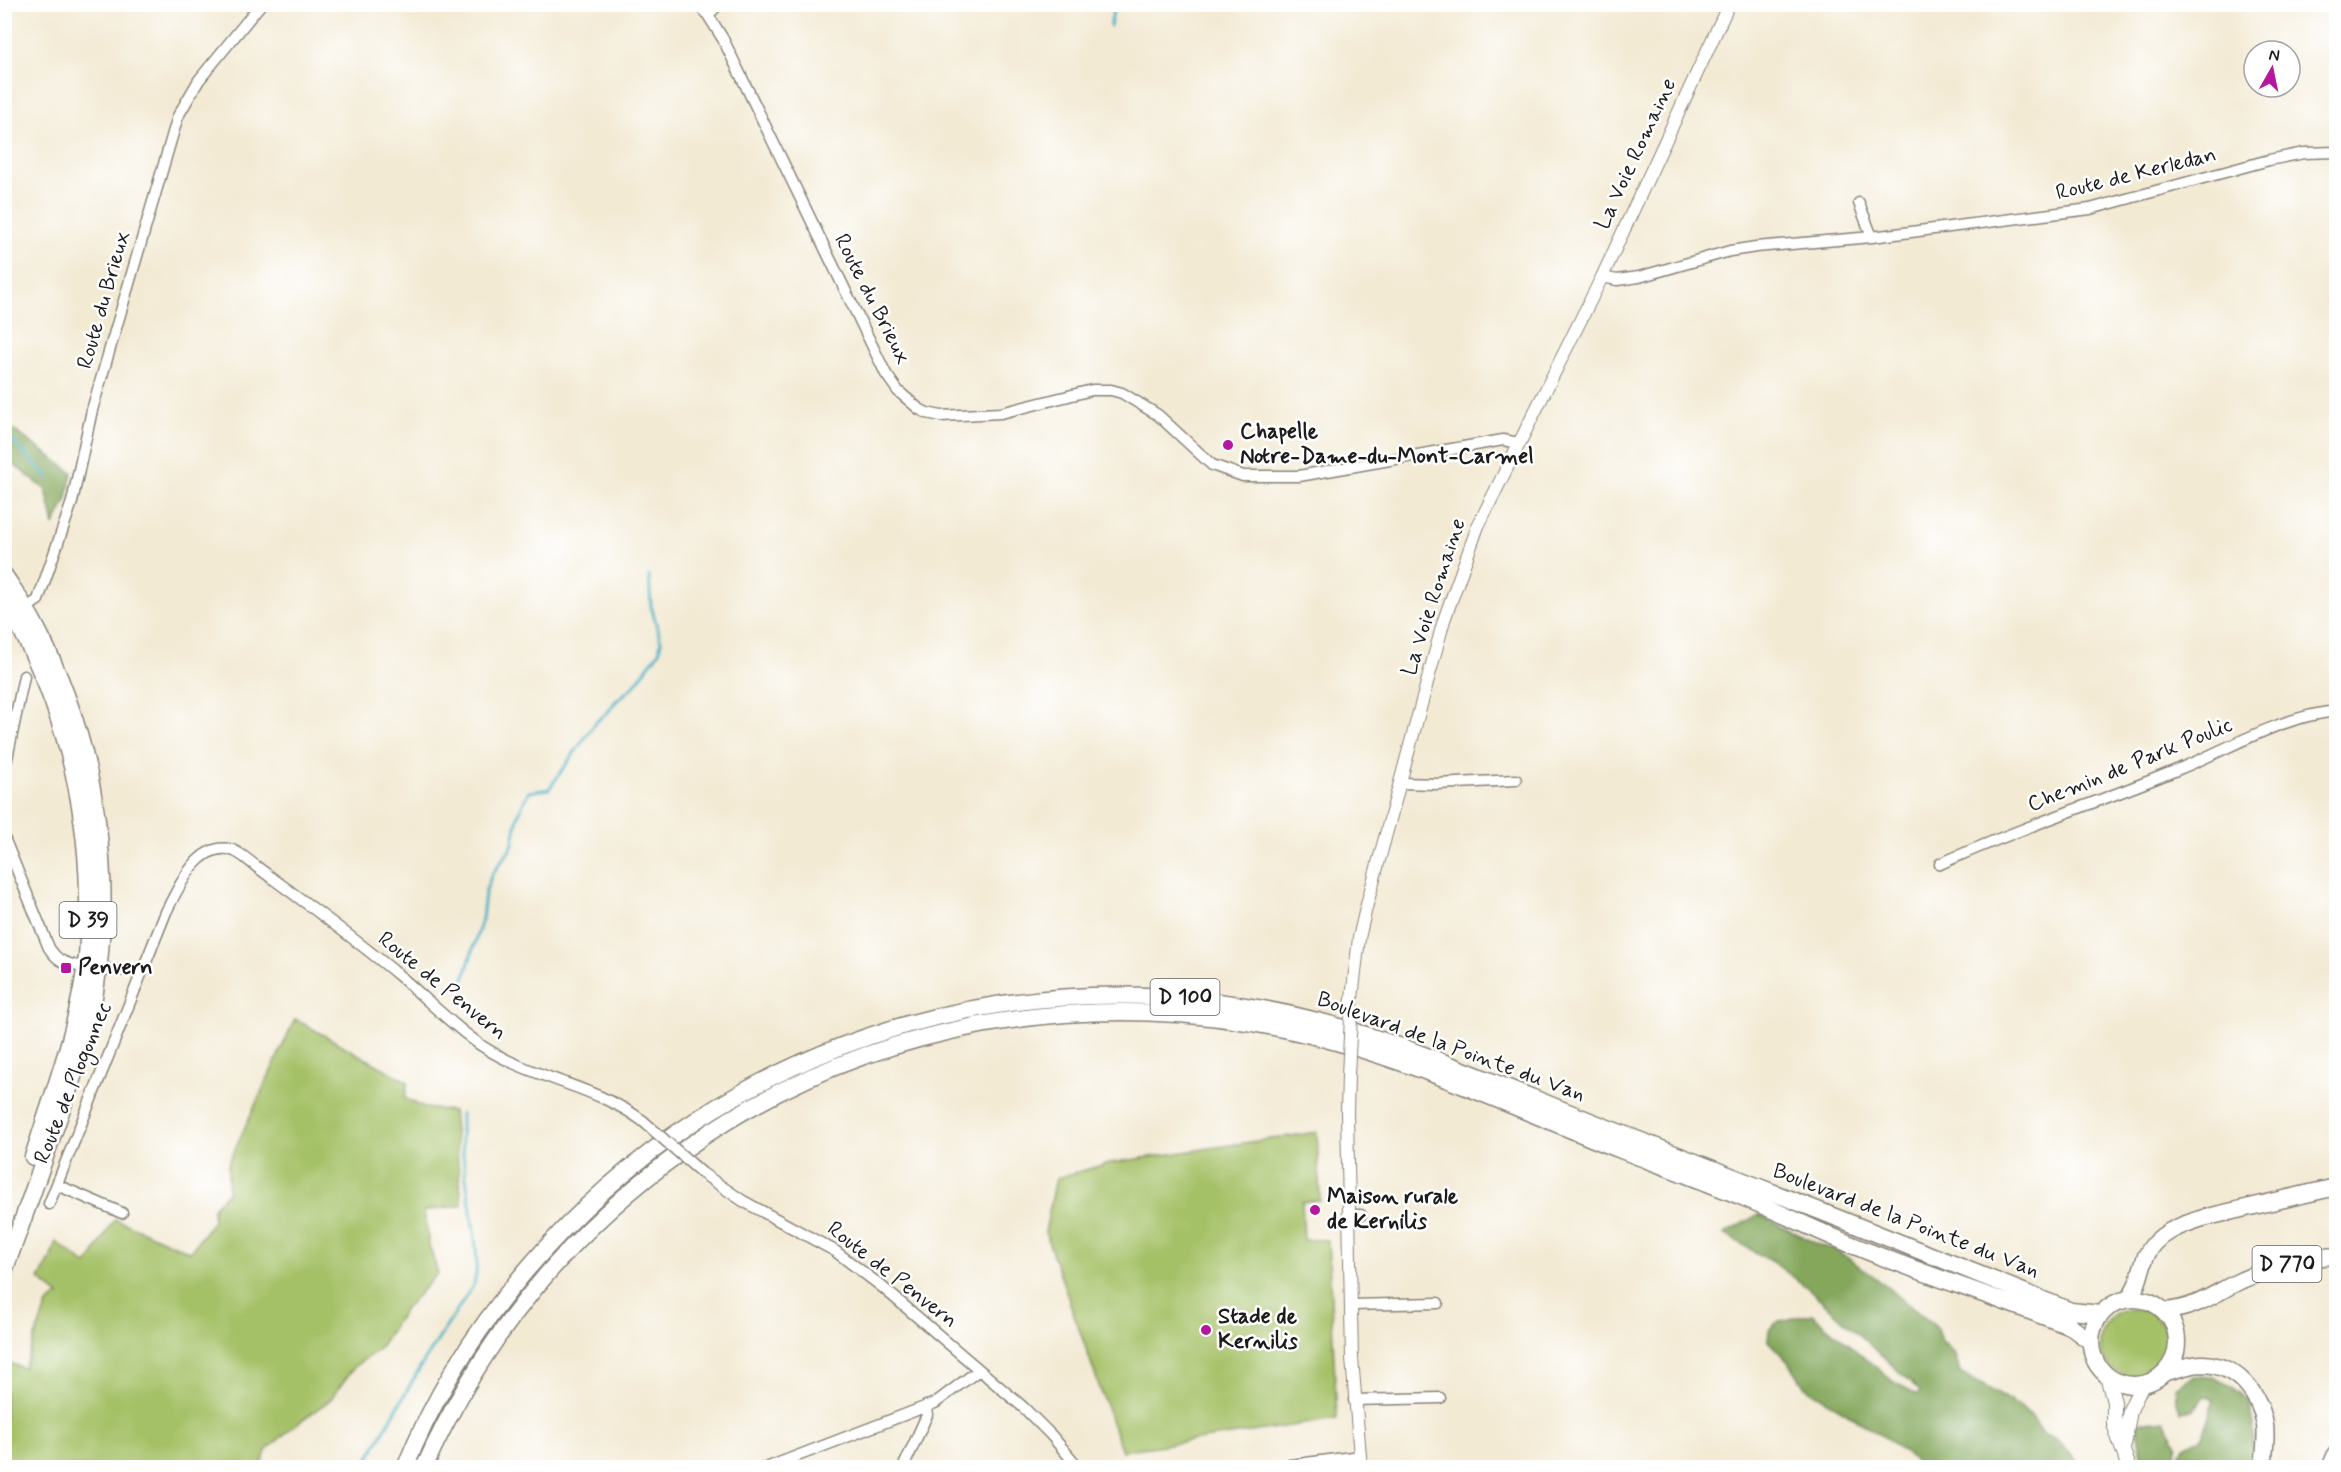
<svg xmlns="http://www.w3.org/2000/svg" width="2341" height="1472" font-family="Mynerve,sans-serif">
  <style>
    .green { fill: #a5c168; stroke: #606e42; stroke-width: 1.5 }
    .forest { fill: #84a75c; stroke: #50623c; stroke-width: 1.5 }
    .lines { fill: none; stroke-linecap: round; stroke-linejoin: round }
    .stream { stroke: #46b0c4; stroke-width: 3 }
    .minor-casing { stroke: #888378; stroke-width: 13 }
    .tertiary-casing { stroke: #888378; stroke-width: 14 }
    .secondary-casing { stroke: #888378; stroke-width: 16 }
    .primary-casing { stroke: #888378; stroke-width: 19 }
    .trunk-casing { stroke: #888378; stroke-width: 19 }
    .minor { stroke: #fff; stroke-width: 10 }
    .tertiary { stroke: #fff; stroke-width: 12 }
    .secondary { stroke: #fff; stroke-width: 14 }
    .primary { stroke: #fff; stroke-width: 16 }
    .trunk { stroke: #fff; stroke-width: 16 }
    .minor-bridge-casing { stroke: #888378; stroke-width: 13; stroke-linecap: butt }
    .tertiary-bridge-casing { stroke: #888378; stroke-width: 14; stroke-linecap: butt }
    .minor-bridge { stroke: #fff; stroke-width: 10 }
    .tertiary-bridge { stroke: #fff; stroke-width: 12 }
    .poi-dot { fill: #b5179e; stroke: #fff; stroke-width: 2 }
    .labels { text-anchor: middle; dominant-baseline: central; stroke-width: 5; stroke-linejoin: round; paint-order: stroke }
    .shield { fill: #fff; stroke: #606060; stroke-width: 1.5 }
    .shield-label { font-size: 21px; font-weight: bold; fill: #1c1c1c }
    .street-label { font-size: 22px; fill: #1c1c1c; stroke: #fff }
    .poi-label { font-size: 22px; font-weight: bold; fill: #1c1c1c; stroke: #fff; text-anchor: start }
  </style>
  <rect width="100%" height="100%" fill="#fff"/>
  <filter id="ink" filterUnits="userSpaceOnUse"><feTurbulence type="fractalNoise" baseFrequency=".0167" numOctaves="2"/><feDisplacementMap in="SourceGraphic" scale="12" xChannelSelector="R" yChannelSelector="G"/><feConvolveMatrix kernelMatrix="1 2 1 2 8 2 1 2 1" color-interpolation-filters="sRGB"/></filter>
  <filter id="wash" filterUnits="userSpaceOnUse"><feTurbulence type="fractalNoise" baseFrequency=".008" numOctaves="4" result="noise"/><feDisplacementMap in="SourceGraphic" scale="24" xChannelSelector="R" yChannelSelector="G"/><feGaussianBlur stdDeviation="1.35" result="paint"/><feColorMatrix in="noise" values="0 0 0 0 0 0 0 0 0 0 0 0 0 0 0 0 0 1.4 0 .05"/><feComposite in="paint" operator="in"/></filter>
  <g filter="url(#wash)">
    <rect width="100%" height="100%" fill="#f3ead4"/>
    <path class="green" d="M295,1019L408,1082L405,1098L424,1108L453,1111L462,1205L424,1211L429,1245L438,1273L405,1309L378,1350L355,1366L330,1400L290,1429L266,1451L261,1467H5V1362L24,1368L47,1304L59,1295L39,1279L50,1260L56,1242L87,1265L115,1219L190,1252L213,1221V1207L228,1192V1164Z
      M1317,1132L1320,1200L1302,1202L1304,1240H1328L1337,1419L1122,1451L1045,1232L1056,1178L1110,1163Z
      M2100 1343a34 34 0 1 1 68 0a34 34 0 1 1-68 0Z"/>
    <path class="forest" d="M4,423L72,472L67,499L54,525L46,490L5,458Z
      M1759,1214L1821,1246L1835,1249L1876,1278L1936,1327L1940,1338L1955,1356L1960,1372L2017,1405L2032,1417L2041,1432L2058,1440L2082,1467H1922L1886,1438L1805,1387L1791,1365L1768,1341L1769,1330L1776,1322L1812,1314L1894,1382L1918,1395L1920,1391L1809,1289L1774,1263L1724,1234Z
      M2193,1376L2212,1377L2229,1385L2249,1401L2254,1425L2252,1467H2144L2136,1423L2164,1420L2177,1444L2172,1464L2184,1447L2201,1438L2215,1400L2204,1396L2194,1410L2181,1412L2176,1400L2175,1387Z"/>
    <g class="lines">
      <path class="stream" d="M1110,26L1115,4
        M4,432L49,478
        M463,1001V982L482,919L485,893L492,874L512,847L518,816L528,792L549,789L596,722L608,712L616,701L633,687L659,652L661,641L651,606L649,576
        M363,1468L421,1366L474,1284C479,1264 476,1245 473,1225C468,1188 460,1152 461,1114"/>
    </g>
  </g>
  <g filter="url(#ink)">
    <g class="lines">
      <g class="minor-casing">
        <path id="minor" d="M697,4L708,15L723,39L886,374L898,391L919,409L927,413L941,416L1001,413L1092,390H1111L1122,393L1158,415L1212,465L1243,476H1299L1503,440L1519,443
          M708,15L719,4
          M1859,203L1872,237
          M1602,277L1617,280L1639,277L1730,251L1756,247L1872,237L2090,209L2269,160L2304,153L2336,152
          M22,611L38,600L72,502L92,410L178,116L199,80L261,4
          M4,773L24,676
          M1400,783L1437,784L1516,780
          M4,838L49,948C53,954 56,958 62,961C80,970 120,970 141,971
          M1940,864C2018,828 2100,802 2179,769C2231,748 2279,717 2336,711
          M702,1173L743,1201L835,1251L881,1286L1023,1407L1051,1435L1079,1468
          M57,1185L122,1213
          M49,1204L166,912C178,889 196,844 229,849C239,851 249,861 257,867C306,903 356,939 402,978C429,1001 453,1026 482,1046C532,1079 595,1085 643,1121
          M1349,1215H1361
          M1351,1305L1438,1303
          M1354,1400L1440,1398
          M1275,1467L1360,1456
          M766,1468L935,1403L979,1370
          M903,1468L927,1415L926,1406"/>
      </g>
      <g class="tertiary-casing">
        <path id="tertiary" d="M1352,998L1359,938L1366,908L1444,620L1478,526L1602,277L1729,4
          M1348,1075L1347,1113L1352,1358L1361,1468"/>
      </g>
      <g class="secondary-casing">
        <path id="secondary" d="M2107,1376L2114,1402V1424L2129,1468
          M2124,1445L2130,1410L2142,1385"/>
      </g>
      <g class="primary-casing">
        <path id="primary" d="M4,575C15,592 26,608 35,625C98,745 119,890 89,1022C80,1061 66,1097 53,1134C37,1180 21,1226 4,1271
          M4,599C57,687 86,789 88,892C88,913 89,935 87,956C79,1025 54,1091 33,1157
          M2091 1342a43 43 0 1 1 86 0a43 43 0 1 1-86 0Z
          M2165,1311C2198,1308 2214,1293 2242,1280C2272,1267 2304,1257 2336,1256"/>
      </g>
      <g class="trunk-casing">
        <path id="trunk" d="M2128,1299C2141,1282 2139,1273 2146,1256C2157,1233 2181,1225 2203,1218L2336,1187
          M2166,1372C2179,1369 2190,1364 2203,1364C2237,1365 2260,1394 2265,1425C2267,1439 2264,1453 2263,1468
          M405,1468C460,1329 573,1199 698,1119C886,998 1110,966 1325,1023C1421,1049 1513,1091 1605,1127C1761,1187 1916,1249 2071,1311L2101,1314
          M424,1468C483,1336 569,1232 685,1149C864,1021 1098,982 1310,1035C1416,1061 1520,1110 1621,1150C1663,1166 1704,1181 1745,1198C1786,1215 1825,1235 1867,1251C1935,1278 2004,1300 2071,1327L2091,1342
          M2330,1468L2336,1454"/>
      </g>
      <use href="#minor" class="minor"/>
      <use href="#tertiary" class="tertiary"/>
      <use href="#secondary" class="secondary"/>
      <use href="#primary" class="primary"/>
      <use href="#trunk" class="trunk"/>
      <g class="minor-bridge-casing">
        <path id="minor-bridge" d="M643,1121L702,1173"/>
      </g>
      <g class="tertiary-bridge-casing">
        <path id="tertiary-bridge" d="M1348,1075L1352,998"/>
      </g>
      <use href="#minor-bridge" class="minor-bridge"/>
      <use href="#tertiary-bridge" class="tertiary-bridge"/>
    </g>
  </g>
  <g class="poi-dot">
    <circle cx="1228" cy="445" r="6"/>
    <rect x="60" y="962" width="12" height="12" rx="3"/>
    <circle cx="1315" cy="1210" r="6"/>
    <circle cx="1206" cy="1330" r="6"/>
  </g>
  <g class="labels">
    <g class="shield">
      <rect x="59.5" y="902" width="57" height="36" rx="4.5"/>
      <rect x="1150.5" y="979" width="69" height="36" rx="4.5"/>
      <rect x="2252.5" y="1246" width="69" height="36" rx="4.5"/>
    </g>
    <g class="shield-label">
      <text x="88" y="920">D 39</text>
      <text x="1185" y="997">D 100</text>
      <text x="2287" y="1264">D 770</text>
    </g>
    <g class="street-label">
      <text transform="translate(1636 154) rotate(-65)">La Voie Romaine</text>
      <text transform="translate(2136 174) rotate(-14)">Route de Kerledan</text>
      <text transform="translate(872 299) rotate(63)">Route du Brieux</text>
      <text transform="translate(104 300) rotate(-74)">Route du Brieux</text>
      <text transform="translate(1434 597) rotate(-72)">La Voie Romaine</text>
      <text transform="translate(2130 765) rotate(-22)">Chemin de Park Poulic</text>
      <text transform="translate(442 986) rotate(39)">Route de Penvern</text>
      <text transform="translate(1451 1047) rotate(20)">Boulevard de la Pointe du Van</text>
      <text transform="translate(73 1083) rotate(-68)">Route de Plogonnec</text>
      <text transform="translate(1906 1221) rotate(21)">Boulevard de la Pointe du Van</text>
      <text transform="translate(892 1275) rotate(38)">Route de Penvern</text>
    </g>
    <g class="poi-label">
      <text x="1240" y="432">Chapelle<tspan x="1240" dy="25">Notre-Dame-du-Mont-Carmel</tspan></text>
      <text x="78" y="968">Penvern</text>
      <text x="1327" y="1197">Maison rurale<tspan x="1327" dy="25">de Kernilis</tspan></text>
      <text x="1218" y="1317">Stade de<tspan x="1218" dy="25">Kernilis</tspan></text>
    </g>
  </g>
  <rect width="2341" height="1472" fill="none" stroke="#fff" stroke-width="24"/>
  <g transform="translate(2272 69) rotate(9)"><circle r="28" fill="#ffffff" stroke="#a4a4a4" stroke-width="1.5"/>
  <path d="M0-4.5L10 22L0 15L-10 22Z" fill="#b5179e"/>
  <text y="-9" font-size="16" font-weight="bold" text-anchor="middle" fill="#1c1c1c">N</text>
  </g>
</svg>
